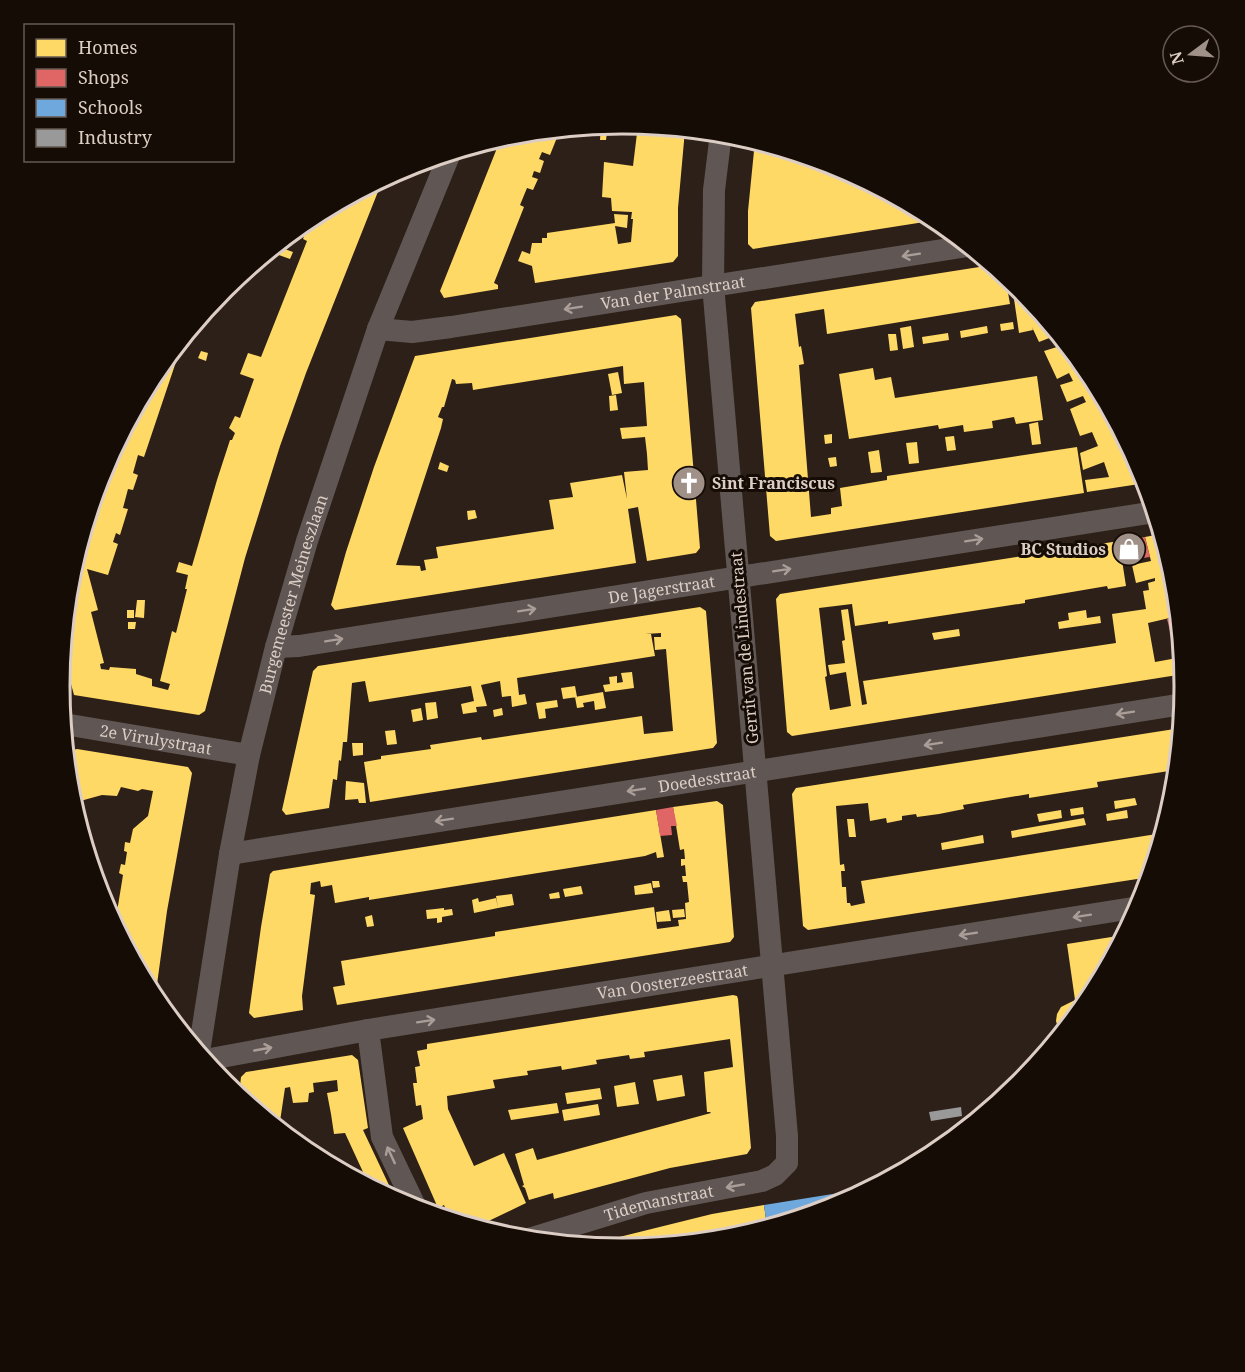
<svg xmlns="http://www.w3.org/2000/svg" width="1245" height="1372" font-family="'Noto Serif',serif">
  <style>
    .homes { fill: #ffd966; fill-rule: evenodd }
    .shops { fill: #e06666 }
    .schools { fill: #6fa8dc }
    .industry { fill: #999 }
    .lines { fill: none; stroke-linecap: round; stroke-linejoin: round }
    .minor { stroke: #605754; stroke-width: 22 }
    .oneway { stroke: #ab9e98 }
    .labels { text-anchor: middle; dominant-baseline: central; stroke-width: 6; stroke-linejoin: round; paint-order: stroke }
    .street-label { font-size: 16px; fill: #ddcec5; stroke: #160c06 }
    .poi-label { font-size: 16px; font-weight: bold; fill: #ddcec5; stroke: #160c06; text-anchor: start }
    .rim { fill: none; stroke: #ddcec5; stroke-width: 3 }
  </style>
  <rect width="100%" height="100%" fill="#2d2018"/>
  <path class="homes" d="M608,125L606,140H600L601,126Z
    M638,125L685,130L678,208V256L673,262L535,283L532,266L518,261L522,251L530,254L532,243H542V238H547V233L615,223L614,214L628,215L627,228L615,226L618,244L631,242L633,219H631L632,212L612,211L611,198L602,197L604,162L633,166Z
    M560,130L550,155L542,152L539,159L544,161L540,173L534,171L532,177L538,179L533,190L527,188L520,205L524,207L494,283L498,285V289L444,298L440,291L501,138L513,134Z
    M755,141L838,166L937,220L753,249L748,244V211Z
    M383,179L306,373L280,446L245,558L205,711L199,715L74,695L63,654L71,576L103,470L155,373L184,338L144,457L138,455L133,473L138,475L133,490L128,489L123,508L128,509L120,535L116,533L113,542L118,544L108,575L87,569L98,610L91,612L104,663L100,664L101,669L109,670L110,667L136,669V674L152,679V686L168,690L170,684L160,681L172,631L176,633L187,589H185L188,575L176,572L179,562L192,566L217,480L230,440H232L235,433L229,428L235,416L240,418L254,379L240,374L248,353L261,357L307,241L303,239L306,231L310,232L317,214Z
    M279,247L293,252L290,259L276,254Z
    M992,265L1017,286L1007,287L1010,304L827,334L824,309L795,314L799,347L801,346L804,364L799,365L811,517L831,514V508L842,506L840,488L887,480V476L1077,447L1084,493L776,541L770,536L751,308L755,302Z
    M1027,297L1055,331L1057,335L1039,342L1032,327L1033,330L1019,333L1014,299Z
    M676,315L681,319L700,548L696,553L647,561L638,507L628,509L636,563L335,610L331,605L346,552L374,467L415,356ZM623,366L624,384L644,382L647,426L620,428L622,439L645,437L647,454L648,470L624,472L627,499L622,475L570,483L573,497L549,500L554,529L436,547L438,558L424,560L426,570L421,571L420,566L396,565L441,428L443,419L438,417L442,407H444L452,379L455,380L456,384L472,383L473,390Z
    M1013,322L1014,329L1001,331L1000,324Z
    M911,326L914,347L903,349L900,328Z
    M987,326L988,333L961,338L960,331Z
    M948,333L949,340L923,344L922,337Z
    M888,334H896L898,350L890,351Z
    M1060,337L1090,374L1142,471L1146,483L1087,492L1085,480L1109,477L1104,462L1083,470L1080,453L1098,446L1092,432L1080,436L1070,409L1086,402L1083,396L1067,402L1060,385L1073,381L1069,373L1057,379L1044,351L1057,347L1054,340Z
    M201,351L208,353L206,361L198,358Z
    M873,368L875,380L891,377L895,398L1037,376L1043,420L1016,424L1014,417L992,421L993,428L964,432L963,425L939,429L938,425L849,439L839,374Z
    M618,372L622,393L612,395L608,374Z
    M616,395L618,410L610,411L609,396Z
    M1038,422L1041,444L1032,445L1029,424Z
    M832,434V443L825,444L824,435Z
    M954,436L956,450L947,451L945,437Z
    M917,442L919,463L909,464L906,443Z
    M879,450L882,472L871,473L868,452Z
    M836,457L837,466L830,467L828,458Z
    M440,462L449,466L447,472L438,469Z
    M475,510L477,518L468,520L467,511Z
    M1161,534L1174,577L1178,616L1148,623L1155,662L1177,658L1172,639L1180,636L1184,674L792,736L787,732L776,599L780,594L1119,541L1126,586L1108,589L1107,586L1025,600V603L888,624V621L855,626L852,604L819,608L827,676L825,677L830,710L851,706L846,672L830,675L828,665L845,663L842,641L845,640L841,610L848,609L862,705L867,704L863,681L1116,643L1112,614L1146,609L1143,591L1149,590L1148,583L1155,581V578L1136,583L1132,565L1151,561L1145,537Z
    M137,600H145L144,618L135,617Z
    M700,607L706,611L717,743L713,748L370,802L364,762L381,759V756L431,749L430,745L481,737L482,740L642,716L644,734L673,731L666,649L655,650L654,637H661V633L645,634H651L655,656L517,678L519,695L525,694L527,704L512,707L511,696L502,697L500,681L481,685L487,706L476,707L477,712L463,714L461,704L474,701L471,686L369,702L365,681L352,683L347,742H343L341,761L339,760L337,780L333,779L329,808L286,815L282,810L313,671L318,666Z
    M127,610H134V618H127Z
    M1086,610L1087,618L1100,616L1101,623L1059,629L1058,622L1069,620L1068,613Z
    M128,622H136L135,629H128Z
    M959,629L960,636L934,640L932,633Z
    M632,672L634,688L605,692L603,685L610,684L609,677L617,676V683L623,682L621,673Z
    M575,686L577,697L563,699L561,688Z
    M603,692L606,708L595,710L594,701L583,703L584,707L577,708L575,697Z
    M557,700L558,707L545,709L546,718L539,719L536,703Z
    M436,702L438,718L427,720L425,703Z
    M421,708L423,720L413,722L411,710Z
    M502,708L503,715L494,717L493,710Z
    M1181,728L1173,799L1169,771L1097,782L1098,787L1029,798V794L963,805L964,809L939,814L917,817L916,814L902,816V820L887,823L886,818L870,821L868,803L836,806L840,865L844,864L845,871H841L842,887H846L847,903H850L851,906L865,903L861,881L1163,833L1150,877L808,930L803,926L792,794L796,788Z
    M395,730L397,744L387,745L385,731Z
    M352,743H363V755L353,756Z
    M77,749L188,767L192,773L167,911L155,999L115,924L123,875L119,873L121,864L125,865L127,852L124,851L125,842L130,843L133,829L148,816L153,791L142,789L138,791L121,787L117,796L102,795L73,803L66,752Z
    M346,781L364,783L366,803H359L358,799L345,800Z
    M1135,798L1137,805L1115,809L1114,801Z
    M717,801L723,805L734,937L730,942L337,1005L333,987L345,985L341,961L495,936V932L654,907L657,929L679,926L678,920L686,919L685,903L689,902L687,882H683L682,876H686L685,865L681,866V859H685L684,849L680,850L673,807Z
    M1083,807L1084,814L1071,816L1070,809Z
    M656,810L664,857L657,858L656,852L645,856L369,900V897L335,903L332,885L321,887L320,881L311,883L310,894L315,895L302,996L303,1010L254,1018L249,1013L261,927L270,874L273,871Z
    M1061,810L1062,818L1039,822L1037,814Z
    M1127,810L1128,818L1107,821L1106,814Z
    M1084,818L1086,825L1012,838L1011,831Z
    M847,819H854L856,837H849Z
    M983,835L984,843L942,850L941,843Z
    M652,881H659L660,887L653,888Z
    M651,883L653,893L635,895L634,886Z
    M581,886L583,894L565,897L563,889Z
    M559,892L560,898L550,899L549,894Z
    M512,894L514,905L498,908L496,896Z
    M478,898L479,902L496,898L498,908L474,913L472,900Z
    M444,908V910L452,909L453,915L442,917V922L437,923V918L427,919L426,910Z
    M684,909L685,917L673,918L672,910Z
    M669,910L671,921L657,922L656,912Z
    M372,915L374,926L367,927L365,917Z
    M1124,935L1090,999L1060,1035L1056,1021L1057,1014L1061,1007L1075,1000L1067,944Z
    M733,995L737,996L738,999L751,1148L747,1154L670,1168L554,1199L553,1193L529,1200L525,1188L522,1186L524,1185L515,1154L533,1148L537,1160L711,1113L710,1112H707L704,1072L733,1067L730,1039L644,1052L645,1057L630,1059L629,1055L596,1060L597,1064L562,1070L561,1066L527,1071L528,1075L493,1080L495,1088L447,1096L448,1109L474,1166L504,1153L526,1203L476,1227L457,1221L455,1217L450,1219L444,1205L438,1208L403,1128L423,1119L421,1105L416,1106L413,1083H417L415,1067L420,1066L417,1051L427,1049V1044Z
    M352,1055L358,1060L368,1128L363,1130L396,1200L353,1177L363,1172L345,1133L334,1134L331,1114L327,1093L338,1091L337,1080L313,1083L314,1092L309,1093L308,1102L293,1103L290,1087L285,1088L279,1128L239,1095L241,1077L246,1072Z
    M682,1075L685,1096L657,1101L653,1080Z
    M635,1082L639,1104L617,1107L614,1086Z
    M600,1088L602,1099L567,1104L565,1093Z
    M557,1103L559,1113L511,1120L508,1110Z
    M598,1104L600,1115L564,1121L562,1110Z
    M764,1205L767,1227L732,1238L622,1248L587,1245L712,1214Z"/>
  <path class="shops" d="M1145,537L1150,557L1122,561L1119,541Z
    M1178,616L1180,636L1172,639L1167,619Z
    M673,807L677,826H671L672,835L660,836L656,810Z"/>
  <path class="schools" d="M870,1188L837,1206L767,1227L764,1205Z"/>
  <path class="industry" d="M961,1107L962,1116L931,1121L929,1112Z"/>
  <g class="lines">
    <g class="minor">
      <path id="s1" d="M378,329L412,332L451,327L968,246"/>
      <path id="s2" d="M276,647L299,646L1155,512"/>
      <path id="s3" d="M64,724L249,755"/>
      <path id="s4" d="M230,854L1183,704"/>
      <path d="M368,1030L382,1137L416,1208"/>
      <path id="s5" d="M199,1052L230,854L249,755L276,647L307,541L378,329L450,153"/>
      <path id="s6" d="M205,1060L368,1030L1139,907"/>
      <path id="s7" d="M529,1239L646,1203L762,1181L775,1175L787,1163V1136L713,285L714,190L721,133"/>
    </g>
  </g>
  <defs><path id="oneway-shaft" d="M-6 0H5M1.5-3L5.5 0L1.5 3" fill="none" stroke-width="1.6" stroke-linecap="round" stroke-linejoin="round" transform="scale(1.5)"/></defs>
  <g class="oneway">
    <use href="#oneway-shaft" transform="translate(911 255) rotate(171)"/>
    <use href="#oneway-shaft" transform="translate(573 308) rotate(171)"/>
    <use href="#oneway-shaft" transform="translate(974 540) rotate(-9)"/>
    <use href="#oneway-shaft" transform="translate(782 570) rotate(-9)"/>
    <use href="#oneway-shaft" transform="translate(527 610) rotate(-9)"/>
    <use href="#oneway-shaft" transform="translate(334 640) rotate(-9)"/>
    <use href="#oneway-shaft" transform="translate(1125 713) rotate(171)"/>
    <use href="#oneway-shaft" transform="translate(933 744) rotate(171)"/>
    <use href="#oneway-shaft" transform="translate(636 790) rotate(171)"/>
    <use href="#oneway-shaft" transform="translate(444 820) rotate(171)"/>
    <use href="#oneway-shaft" transform="translate(1082 916) rotate(171)"/>
    <use href="#oneway-shaft" transform="translate(968 934) rotate(171)"/>
    <use href="#oneway-shaft" transform="translate(426 1021) rotate(-9)"/>
    <use href="#oneway-shaft" transform="translate(263 1049) rotate(-10)"/>
    <use href="#oneway-shaft" transform="translate(391 1155) rotate(-115)"/>
    <use href="#oneway-shaft" transform="translate(735 1186) rotate(170)"/>
  </g>
  <defs>
    <g id="church-disc" transform="scale(1.725)"><circle r="9.5" fill="#9f9188" stroke="#160c06"/><path d="M-1.2-6h2.4v3.5h3.3v2.4h-3.3V6h-2.4V-.1h-3.3v-2.4h3.3Z" fill="#fff"/></g>
    <g id="shop-disc" transform="scale(1.725)"><circle r="9.5" fill="#9f9188" stroke="#160c06"/><path d="M-5-2.5h2.3a2.7 3.5 0 0 1 5.4 0H5L5.5 6h-11ZM-1.5-2.5h3a1.5 2.3 0 0 0-3 0Z" fill="#fff"/></g>
  </defs>
  <g fill-rule="evenodd">
    <use href="#church-disc" x="689" y="483"/>
    <use href="#shop-disc" x="1129" y="549"/>
  </g>
  <g class="labels">
    <g class="street-label">
      <text stroke="none"><textPath href="#s1" startOffset="298">Van der Palmstraat</textPath></text>
      <text stroke="none"><textPath href="#s2" startOffset="390">De Jagerstraat</textPath></text>
      <text stroke="none"><textPath href="#s5" startOffset="468">Burgemeester Meineszlaan</textPath></text>
      <text transform="translate(744 648) rotate(-95)">Gerrit van de Lindestraat</text>
      <text stroke="none"><textPath href="#s3" startOffset="93">2e Virulystraat</textPath></text>
      <text stroke="none"><textPath href="#s4" startOffset="483">Doedesstraat</textPath></text>
      <text stroke="none"><textPath href="#s6" startOffset="474">Van Oosterzeestraat</textPath></text>
      <text stroke="none"><textPath href="#s7" startOffset="135">Tidemanstraat</textPath></text>
    </g>
    <g class="poi-label">
      <text x="712" y="483">Sint Franciscus</text>
      <text x="1106" y="549" text-anchor="end">BC Studios</text>
    </g>
  </g>
  <path d="M0 0H1245V1372H0ZM70 686a552 552 0 1 1 1104 0a552 552 0 1 1-1104 0Z" fill="#160c06" fill-rule="evenodd"/>
  <path class="rim" d="M70 686a552 552 0 1 1 1104 0a552 552 0 1 1-1104 0Z"/>
  <rect x="24" y="24" width="210" height="138" fill="#160c06" stroke="#665a52" stroke-width="1.5"/>
  <rect x="36" y="39" width="30" height="18" fill="#ffd966" stroke="#665a52" stroke-width="1.5"/>
  <text x="78" y="54" font-size="18" fill="#ddcec5">Homes</text>
  <rect x="36" y="69" width="30" height="18" fill="#e06666" stroke="#665a52" stroke-width="1.5"/>
  <text x="78" y="84" font-size="18" fill="#ddcec5">Shops</text>
  <rect x="36" y="99" width="30" height="18" fill="#6fa8dc" stroke="#665a52" stroke-width="1.5"/>
  <text x="78" y="114" font-size="18" fill="#ddcec5">Schools</text>
  <rect x="36" y="129" width="30" height="18" fill="#999999" stroke="#665a52" stroke-width="1.5"/>
  <text x="78" y="144" font-size="18" fill="#ddcec5">Industry</text>
  <g transform="translate(1191 54) rotate(254)"><circle r="28" fill="#160c06" stroke="#665a52" stroke-width="1.5"/>
  <path d="M0-4.5L10 22L0 15L-10 22Z" fill="#9f9188"/>
  <text y="-9" font-size="16" font-weight="bold" text-anchor="middle" fill="#ddcec5">N</text>
  </g>
</svg>
